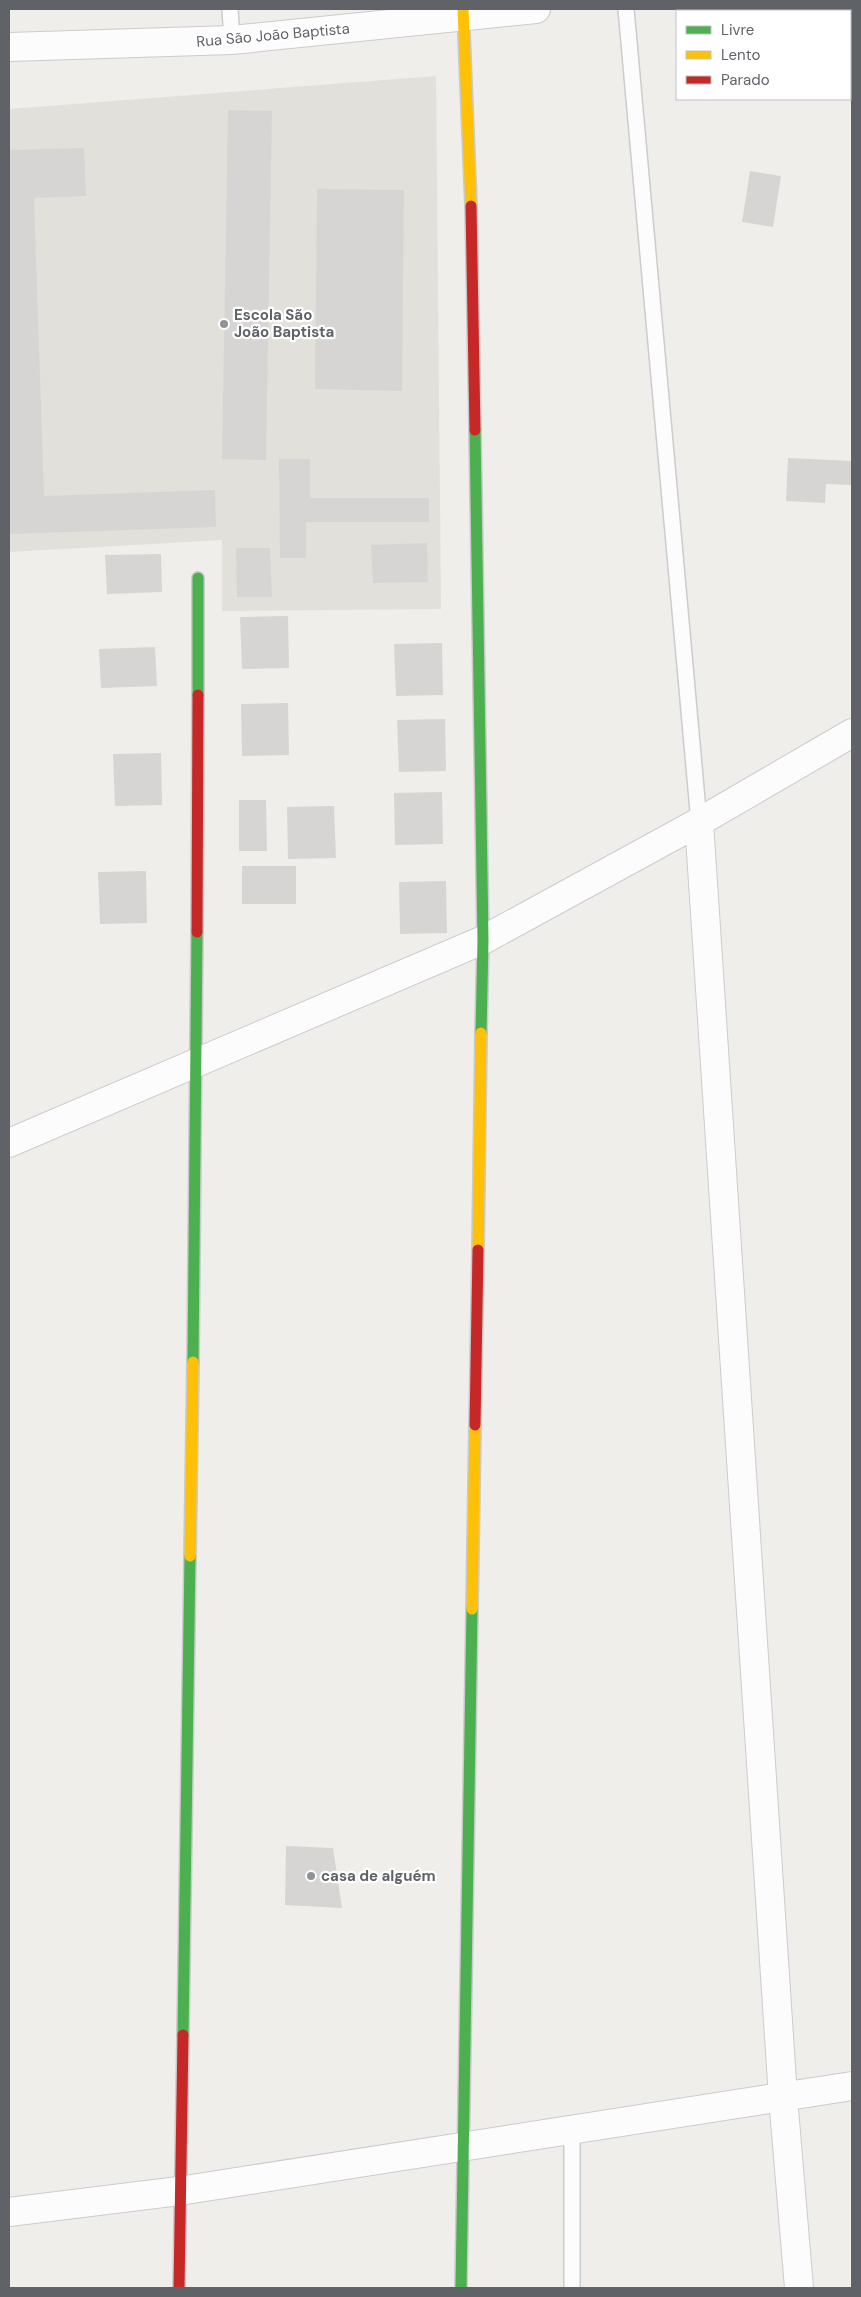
<svg xmlns="http://www.w3.org/2000/svg" width="861" height="2297" font-family="'DM Sans',sans-serif">
  <style>
    .education { fill: #e2e0da }
    .building { fill: #d6d5d3 }
    .lines { fill: none; stroke-linecap: round; stroke-linejoin: round }
    .lane-casing { stroke: #cbcccc; stroke-width: 18 }
    .street-casing { stroke: #cbcccc; stroke-width: 30 }
    .fast-casing { stroke: #cacacb; stroke-width: 14 }
    .slow-casing { stroke: #cacacb; stroke-width: 14 }
    .jam-casing { stroke: #cacacb; stroke-width: 14 }
    .lane { stroke: #fdfcfc; stroke-width: 15 }
    .street { stroke: #fdfcfc; stroke-width: 28 }
    .fast { stroke: #4caf50; stroke-width: 11 }
    .slow { stroke: #ffc107; stroke-width: 11 }
    .jam { stroke: #c62828; stroke-width: 11 }
    .poi-dot { fill: #919496; stroke: #fff; stroke-width: 2 }
    .labels { text-anchor: middle; dominant-baseline: central; stroke-width: 4.5; stroke-linejoin: round; paint-order: stroke }
    .street-label { font-size: 15px; fill: #5f6368; stroke: #fff }
    .poi-label { font-size: 15px; font-weight: bold; fill: #5f6368; stroke: #fff; text-anchor: start }
  </style>
  <rect width="100%" height="100%" fill="#efeeea"/>
  <path class="education" d="M436,76L441,609L222,611V540L9,552V109Z"/>
  <path class="building" d="M228,110L272,111L266,460L222,459Z
    M84,148L86,196L34,198L44,496L215,490L216,527L9,534V150Z
    M750,171L781,176L773,227L742,222Z
    M317,189L404,190L402,391L315,389Z
    M788,458L852,461V485L826,484L825,503L786,501Z
    M279,459H310V498H429V522H306V558H280Z
    M427,543L428,582L373,583L371,545Z
    M236,548H270L272,597H237Z
    M161,554L162,592L107,594L105,555Z
    M288,616L289,668L242,669L240,617Z
    M442,643L443,695L396,696L394,644Z
    M155,647L157,686L101,688L99,649Z
    M288,703L289,755L242,756L241,704Z
    M445,719L446,771L399,772L397,720Z
    M161,753L162,805L115,806L113,754Z
    M442,792L443,844L395,845L394,793Z
    M239,800H266L267,851H239Z
    M334,806L336,858L288,859L287,807Z
    M242,866H296V904H242Z
    M146,871L147,923L100,924L98,872Z
    M446,881L447,933L400,934L399,882Z
    M286,1846L333,1848L342,1908L285,1905Z"/>
  <g class="lines">
    <g class="lane-casing">
      <path id="lane" d="M230,9L232,40
        M626,9L699,822
        M572,2288V2131"/>
    </g>
    <g class="street-casing">
      <path id="street" d="M9,47L232,40L536,9
        M699,822L783,2097L799,2288
        M9,1143L483,940L699,822L852,733
        M9,2212L179,2191L852,2086"/>
    </g>
    <g class="fast-casing">
      <path id="fast" d="M475,430L483,940L481,1033
        M198,695V578
        M193,1362L197,932
        M183,2035L190,1556
        M461,2288L472,1609"/>
    </g>
    <g class="slow-casing">
      <path id="slow" d="M463,9L471,206
        M478,1250L481,1033
        M190,1556L193,1362
        M472,1609L475,1425"/>
    </g>
    <g class="jam-casing">
      <path id="jam" d="M471,206L475,430
        M197,932L198,695
        M475,1425L478,1250
        M179,2288L183,2035"/>
    </g>
    <use href="#lane" class="lane"/>
    <use href="#street" class="street"/>
    <use href="#fast" class="fast"/>
    <use href="#slow" class="slow"/>
    <use href="#jam" class="jam"/>
  </g>
  <g class="poi-dot">
    <circle cx="224" cy="324" r="5"/>
    <circle cx="311" cy="1876" r="5"/>
  </g>
  <g class="labels">
    <g class="street-label">
      <text transform="translate(273 35) rotate(-5)">Rua São João Baptista</text>
    </g>
    <g class="poi-label">
      <text x="234" y="315">Escola São<tspan x="234" dy="17">João Baptista</tspan></text>
      <text x="321" y="1876">casa de alguém</text>
    </g>
  </g>
  <rect width="861" height="2297" fill="none" stroke="#5f6368" stroke-width="20"/>
  <rect x="676" y="10" width="175" height="90" fill="#ffffff" stroke="#bfc1c3"/>
  <rect x="686" y="26" width="25" height="8" fill="#4caf50" stroke="#bfc1c3"/>
  <text x="721" y="35" font-size="15" fill="#5f6368">Livre</text>
  <rect x="686" y="51" width="25" height="8" fill="#ffc107" stroke="#bfc1c3"/>
  <text x="721" y="60" font-size="15" fill="#5f6368">Lento</text>
  <rect x="686" y="76" width="25" height="8" fill="#c62828" stroke="#bfc1c3"/>
  <text x="721" y="85" font-size="15" fill="#5f6368">Parado</text>
</svg>
